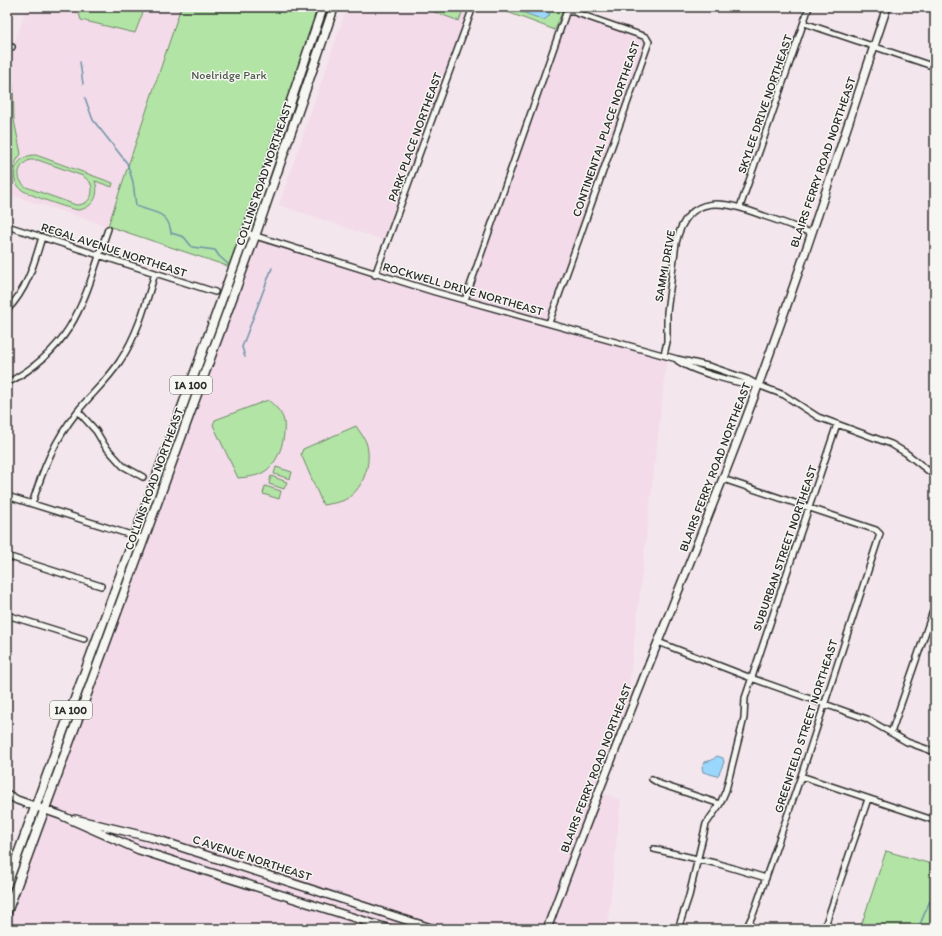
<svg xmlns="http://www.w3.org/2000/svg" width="942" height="936" font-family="Itim,sans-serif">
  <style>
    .built { fill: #f3dbe9 }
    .green { fill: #b1e4a5; stroke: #6e8868; fill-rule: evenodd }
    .water { fill: #9bd7fc; stroke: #6e92a8 }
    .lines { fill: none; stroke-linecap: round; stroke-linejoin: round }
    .stream { stroke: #6e92a8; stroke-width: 1.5 }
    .minor-casing { stroke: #2b2b2b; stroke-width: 8 }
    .secondary-casing { stroke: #2b2b2b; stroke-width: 10 }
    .trunk-casing { stroke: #2b2b2b; stroke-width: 11 }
    .minor { stroke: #f6f6f2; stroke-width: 5 }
    .secondary { stroke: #f6f6f2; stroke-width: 7 }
    .trunk { stroke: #f6f6f2; stroke-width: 8 }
    .labels { text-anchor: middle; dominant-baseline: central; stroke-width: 3; stroke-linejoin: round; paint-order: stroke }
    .shield { fill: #f6f6f2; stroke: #686867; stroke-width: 1 }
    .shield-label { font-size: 11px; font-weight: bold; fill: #2b2b2b }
    .park-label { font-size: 12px; fill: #4c594a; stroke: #f6f6f2 }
    .street-label { font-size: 12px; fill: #2b2b2b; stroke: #f6f6f2 }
  </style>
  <rect width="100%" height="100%" fill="#f4e6ed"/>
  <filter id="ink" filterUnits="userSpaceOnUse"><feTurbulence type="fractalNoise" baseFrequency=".025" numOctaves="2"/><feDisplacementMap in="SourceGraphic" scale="8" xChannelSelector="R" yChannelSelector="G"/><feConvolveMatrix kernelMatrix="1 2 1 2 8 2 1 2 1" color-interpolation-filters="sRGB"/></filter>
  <g filter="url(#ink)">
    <path class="built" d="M27,7H77L82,20L135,33L145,7H181L108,226L7,194V62Z
      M347,7H469L429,119L413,114L428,120L383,240L279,205Z
      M571,11L646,37L649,42L549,323L667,357L625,721L598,791L621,800L607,929H7V912L255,236L464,300L566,13Z"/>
    <path class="green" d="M77,7H145L135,33L81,20Z
      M181,7H323L233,268L108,226Z
      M421,7H464L459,21Z
      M494,7H564L555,30Z
      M10,82L13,84L14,120L21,154C13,165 11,171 14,184L11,186L7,178V84Z
      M36,155L113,183L112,187L95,181C100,194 94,208 78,210C69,209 29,195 22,190C6,177 17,154 36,155ZM30,160H38L83,176L90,182L92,187C93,198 87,205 76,205L26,187C15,179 17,165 30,160Z
      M268,400C274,405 282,412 284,421C286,438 279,465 262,473C255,477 246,477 238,478L213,425L215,420Z
      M356,426C359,431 364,437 366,442C373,462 363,493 342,501C336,503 329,504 323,505L301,454L303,449Z
      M276,467L292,472L290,479L274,474Z
      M271,476L287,482L284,489L269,484Z
      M265,486L281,491L279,499L263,494Z
      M886,851L935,865V929H860Z"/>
    <path class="water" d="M508,7H546L550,10L549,16L544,20Z
      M717,756L723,758L724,762L719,774L717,776L703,772L702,767L705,762L712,760Z"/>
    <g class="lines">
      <path class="stream" d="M80,62L83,84
        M85,98L93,120L127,163L133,182L136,206C153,213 169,211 171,233L184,237L192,247L215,250L219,256L228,264
        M245,357L242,347L272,268
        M918,929L929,903L935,894"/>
      <g class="minor-casing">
        <path id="minor" d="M804,23L935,67
          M7,45L12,47
          M740,207L809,7
          M7,226L215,292
          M246,233L435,292L677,359L712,367L747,379L758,385L784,395L818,417L891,444L906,453L935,476
          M375,275L473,7
          M465,300L566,13L571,11L646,37L649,42L549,323
          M7,310C27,290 34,264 42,237
          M664,355L667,342V312L676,243C688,190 727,202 764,216C780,221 795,227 811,233
          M677,360C691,371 738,384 757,385
          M7,383C77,346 84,298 108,229
          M78,411L96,431L105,446L123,466L143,477
          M723,479L876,530L880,534L801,776L754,912L746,929
          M7,496L144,539
          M32,504C43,469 54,441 77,412C91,394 108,380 120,361C138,334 146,303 155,273
          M7,556L101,586
          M7,615L84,639
          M658,642L751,678L867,719L907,742L935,752
          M891,733L933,611L935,608
          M801,776L933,820L935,823
          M652,779L660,784L720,804
          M654,849L719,864L766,878
          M678,929L689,896L706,824L720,804L726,790L744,718L745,698L837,424
          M824,929L868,799"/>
      </g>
      <g class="secondary-casing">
        <path id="secondary" d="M7,794L17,800L60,815L139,850L390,929
          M75,819L153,838L434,929
          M547,929C607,763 676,601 739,437C793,295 839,151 887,7"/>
      </g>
      <g class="trunk-casing">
        <path id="trunk" d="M7,884L246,233L323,7
          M7,912L255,236L334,7"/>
      </g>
      <use href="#minor" class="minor"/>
      <use href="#secondary" class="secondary"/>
      <use href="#trunk" class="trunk"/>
    </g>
  </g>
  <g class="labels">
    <g class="shield">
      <rect x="170" y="376" width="42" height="18" rx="3"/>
      <rect x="50" y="701" width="42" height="18" rx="3"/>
    </g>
    <g class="shield-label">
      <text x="191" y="385">IA 100</text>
      <text x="71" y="710">IA 100</text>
    </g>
    <g class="park-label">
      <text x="229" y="75">Noelridge Park</text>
    </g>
    <g class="street-label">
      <text transform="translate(765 104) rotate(-71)">SKYLEE DRIVE NORTHEAST</text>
      <text transform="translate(606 129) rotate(-71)">CONTINENTAL PLACE NORTHEAST</text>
      <text transform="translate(415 137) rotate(-70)">PARK PLACE NORTHEAST</text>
      <text transform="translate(823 162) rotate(-71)">BLAIRS FERRY ROAD NORTHEAST</text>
      <text transform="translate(264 174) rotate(-71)">COLLINS ROAD NORTHEAST</text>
      <text transform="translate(114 250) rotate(18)">REGAL AVENUE NORTHEAST</text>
      <text transform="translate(665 266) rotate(-80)">SAMMI DRIVE</text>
      <text transform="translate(463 289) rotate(16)">ROCKWELL DRIVE NORTHEAST</text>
      <text transform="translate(715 467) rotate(-69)">BLAIRS FERRY ROAD NORTHEAST</text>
      <text transform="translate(154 479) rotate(-70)">COLLINS ROAD NORTHEAST</text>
      <text transform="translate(785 548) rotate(-71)">SUBURBAN STREET NORTHEAST</text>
      <text transform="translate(806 726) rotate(-72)">GREENFIELD STREET NORTHEAST</text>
      <text transform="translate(596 768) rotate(-69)">BLAIRS FERRY ROAD NORTHEAST</text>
      <text transform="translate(252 858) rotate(18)">C AVENUE NORTHEAST</text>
    </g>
  </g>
  <rect width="942" height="936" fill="none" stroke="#f6f6f2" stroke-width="24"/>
  <rect x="12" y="12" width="918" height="912" fill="none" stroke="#2b2b2b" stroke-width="1.5" filter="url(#ink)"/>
</svg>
